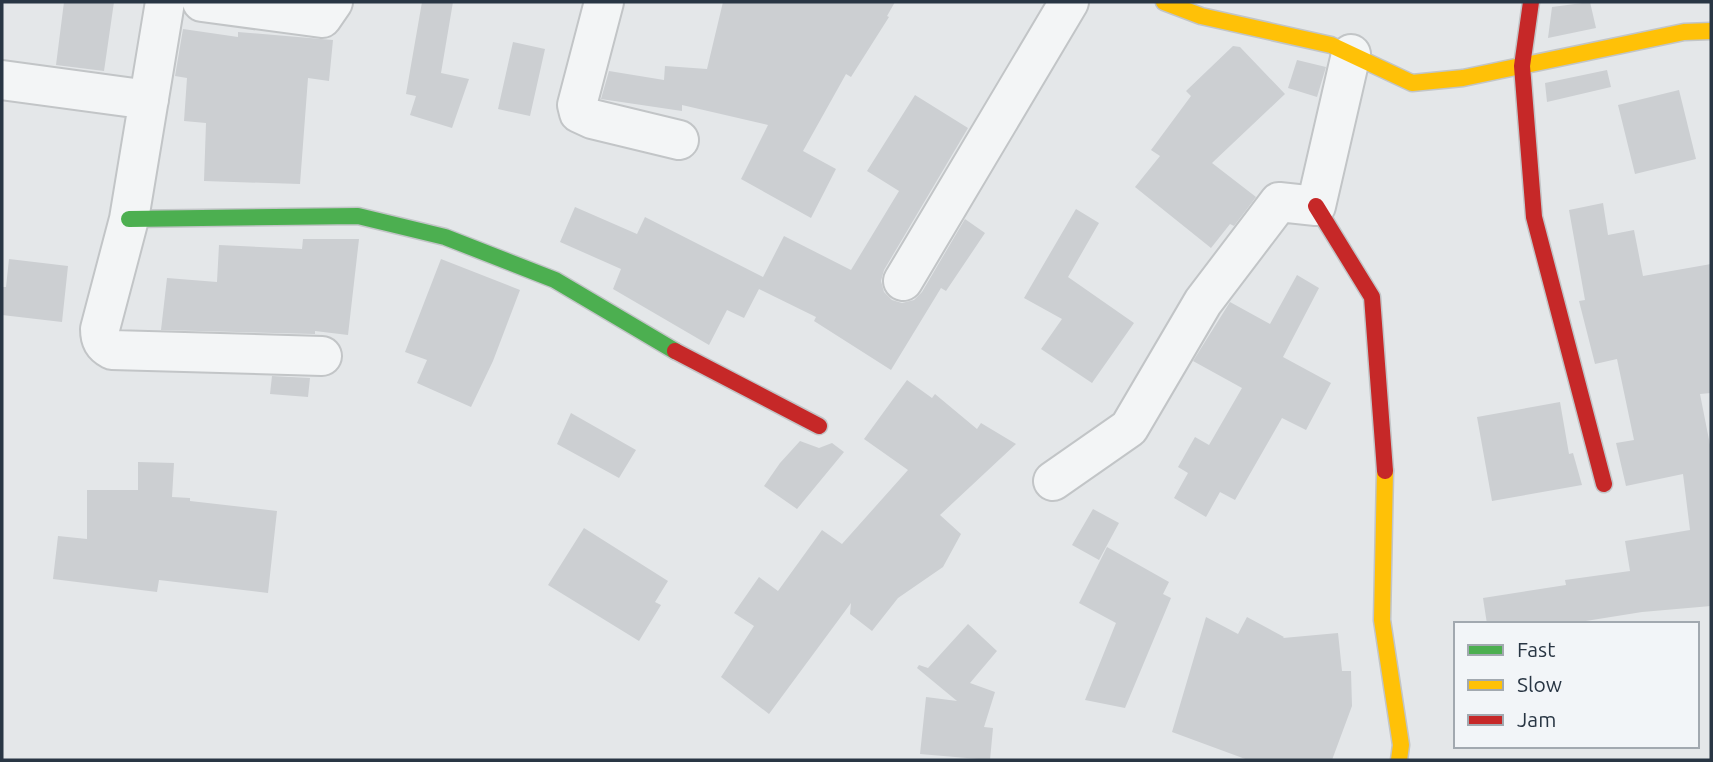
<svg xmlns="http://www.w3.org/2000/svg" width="1713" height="762" font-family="Ubuntu,sans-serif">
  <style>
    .building { fill: #cccfd2 }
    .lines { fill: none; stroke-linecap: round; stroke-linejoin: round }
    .street-casing { stroke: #c2c5c7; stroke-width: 42 }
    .fast-casing { stroke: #c2c5c7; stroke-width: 19 }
    .slow-casing { stroke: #c2c5c7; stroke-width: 19 }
    .jam-casing { stroke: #c2c5c7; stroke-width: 19 }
    .street { stroke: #f3f5f6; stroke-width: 38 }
    .fast { stroke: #4caf50; stroke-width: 16 }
    .slow { stroke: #ffc107; stroke-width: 16 }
    .jam { stroke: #c62828; stroke-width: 16 }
  </style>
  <rect width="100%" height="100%" fill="#e4e7e9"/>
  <path class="building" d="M64,2H114L104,71L56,65Z
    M422,2H453L441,73L469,79L452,128L410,115L416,96L406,94Z
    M723,2H895L887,16L889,17L851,77L846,74L803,151L836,169L811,218L741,179L768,125L682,105V111L601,99L609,71L664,80L665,66L707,69Z
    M1590,2L1596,28L1548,38L1552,7Z
    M183,29L238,37V32L333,40L329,81L308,78L300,184L204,181L206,123L184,121L187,78L175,76Z
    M513,42L545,49L530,116L498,109Z
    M1233,46L1240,47L1285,94L1212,163L1256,197L1234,226L1230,224L1211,248L1135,187L1160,156L1151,150L1191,96L1186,91Z
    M1297,60L1326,67L1317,97L1288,88Z
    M1607,70L1611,87L1547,102L1545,83Z
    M1679,90L1696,159L1635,174L1618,105Z
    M915,95L968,128L884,270L881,281L884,292L892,300L902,303L914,300L922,292L965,219L985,233L946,291L941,288L891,370L814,321L816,317L759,289L744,318L727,310L709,345L613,289L621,269L560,242L575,207L637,234L645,217L763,277L784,236L851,270L899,191L867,171Z
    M1603,203L1608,235L1634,230L1643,276L1711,264V393L1700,394L1711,450V606L1642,612L1567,624H1487L1483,598L1566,585L1565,580L1630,571L1625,541L1690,530L1683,474L1626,486L1616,443L1634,440L1617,359L1595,364L1579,301L1585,300L1569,210Z
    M1076,209L1099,223L1068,277L1134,323L1092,383L1041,349L1062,319L1024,298Z
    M303,239H359L348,335L315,331V334L161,330L167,278L217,282L219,245L302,249Z
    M9,259L68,266L62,322L2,315V287H6Z
    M441,259L520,290L493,361L471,407L417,383L427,360L405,352Z
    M1297,275L1319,288L1283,357L1331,383L1306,430L1282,418L1235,500L1220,492L1206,517L1174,498L1188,473L1178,467L1195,437L1209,445L1242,388L1193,361L1230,302L1270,324Z
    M272,376L310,378L308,397L270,394Z
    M907,380L932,398L935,394L977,429L981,423L1016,444L940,515L961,534L943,567L898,598L872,631L850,614L851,603L769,714L721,677L754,626L734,613L759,577L778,591L822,530L842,544L908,470L864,439Z
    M1560,402L1569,454L1573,453L1582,485L1492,501L1477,417Z
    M571,413L636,450L619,478L557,444Z
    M800,441L819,448L832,443L844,452L797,509L764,486L780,463Z
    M138,462L174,463L172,497L190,498V501L277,511L268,593L159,580L157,592L53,579L58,536L87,539V490H138Z
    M1093,509L1119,523L1099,560L1072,545Z
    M584,528L668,581L655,602L661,605L639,641L548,585Z
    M1107,547L1169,582L1163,594L1171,598L1125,708L1085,700L1116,623L1079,603Z
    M1206,617L1238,634L1247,617L1284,637L1283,638L1338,633L1342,671H1351L1352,706L1332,760H1248L1172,732Z
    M968,624L997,651L970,683L995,692L984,727L993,728L990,760L920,754L926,697L957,701L917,668L919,665L928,668Z"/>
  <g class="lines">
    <g class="street-casing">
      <path id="street" d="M165,2L129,219L100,329C100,340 103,345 112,350L322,356
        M202,2L322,18L333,2
        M604,2L577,105L579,113L592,119L679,140
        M2,80L149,100
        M903,281L1069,2
        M1053,481L1129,428L1203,302L1279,202L1316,206L1351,54"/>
    </g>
    <g class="fast-casing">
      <path id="fast" d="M129,219L358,216L445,237L555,280L675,351"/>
    </g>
    <g class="slow-casing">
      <path id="slow" d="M1164,2L1201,16L1331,45L1412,83L1463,78L1684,32L1711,31
        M1385,471L1382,620L1401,745L1399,760"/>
    </g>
    <g class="jam-casing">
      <path id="jam" d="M1531,2L1522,66L1534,217L1604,484
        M1316,206L1372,297L1385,471
        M675,351L819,426"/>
    </g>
    <use href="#street" class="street"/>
    <use href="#fast" class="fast"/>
    <use href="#slow" class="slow"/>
    <use href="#jam" class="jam"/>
  </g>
  <rect width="1713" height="762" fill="none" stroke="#293644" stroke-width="7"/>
  <rect x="1454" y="622" width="245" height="126" fill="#f2f5f8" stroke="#a2a9b0" stroke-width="2"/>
  <rect x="1468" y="645" width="35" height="10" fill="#4caf50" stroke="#a2a9b0" stroke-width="2"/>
  <text x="1517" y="657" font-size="21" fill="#293644">Fast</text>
  <rect x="1468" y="680" width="35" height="10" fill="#ffc107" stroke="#a2a9b0" stroke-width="2"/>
  <text x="1517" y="692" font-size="21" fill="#293644">Slow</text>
  <rect x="1468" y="715" width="35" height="10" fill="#c62828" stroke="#a2a9b0" stroke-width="2"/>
  <text x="1517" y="727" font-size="21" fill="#293644">Jam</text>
</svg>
